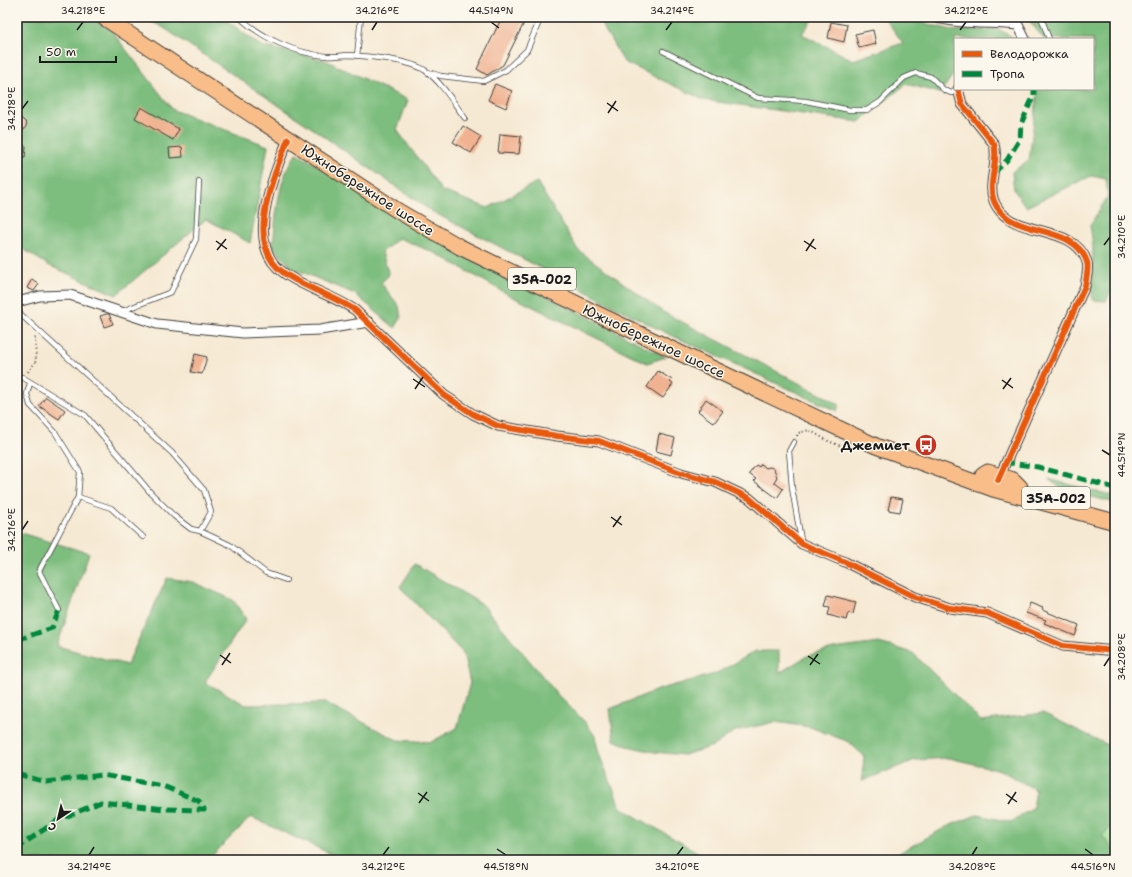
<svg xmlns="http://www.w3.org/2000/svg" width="1132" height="877" font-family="'Shantell Sans',sans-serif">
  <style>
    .green { fill: #9cde94; stroke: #5c7d58 }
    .forest { fill: #7dbd7e; stroke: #4c6c4d }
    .building { fill: #f1b291 }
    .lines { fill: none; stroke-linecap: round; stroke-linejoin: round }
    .service-casing { stroke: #3d3b37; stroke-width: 6 }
    .minor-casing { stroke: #3d3b37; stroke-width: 11 }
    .trunk-casing { stroke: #3d3b37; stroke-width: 17 }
    .path { stroke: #3d3b37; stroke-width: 2; stroke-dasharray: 1 3; stroke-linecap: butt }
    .service { stroke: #fff; stroke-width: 4.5 }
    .minor { stroke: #fff; stroke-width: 9 }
    .trunk { stroke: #f8bd88; stroke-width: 15 }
    .quiet { stroke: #00873e; stroke-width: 5; stroke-dasharray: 10 5; stroke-linecap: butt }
    .cycleway-casing { stroke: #fbf7ec; stroke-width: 8 }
    .cycleway { stroke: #e8590c; stroke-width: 6 }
    .ticks { fill: none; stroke: #1c1c1c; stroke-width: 1.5 }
    .labels { text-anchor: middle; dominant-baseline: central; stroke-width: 3; stroke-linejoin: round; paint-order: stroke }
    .shield { fill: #fbf7ec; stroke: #5f5e5a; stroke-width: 1 }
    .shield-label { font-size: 13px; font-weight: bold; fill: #1c1c1c }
    .street-label { font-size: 14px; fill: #1c1c1c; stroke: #fbf7ec }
    .poi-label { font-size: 14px; font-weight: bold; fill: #1c1c1c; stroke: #fbf7ec; text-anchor: end }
    .neatline { fill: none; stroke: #1c1c1c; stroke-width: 1.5 }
    .ticks-label { font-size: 10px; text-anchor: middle; fill: #1c1c1c }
  </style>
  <rect width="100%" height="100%" fill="#fbf7ec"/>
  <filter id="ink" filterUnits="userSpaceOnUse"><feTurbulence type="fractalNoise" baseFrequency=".025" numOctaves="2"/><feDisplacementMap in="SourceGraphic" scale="8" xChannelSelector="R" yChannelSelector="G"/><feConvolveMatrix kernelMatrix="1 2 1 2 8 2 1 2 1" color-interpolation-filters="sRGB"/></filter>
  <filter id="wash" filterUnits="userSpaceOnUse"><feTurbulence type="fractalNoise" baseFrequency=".012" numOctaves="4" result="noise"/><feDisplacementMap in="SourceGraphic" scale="16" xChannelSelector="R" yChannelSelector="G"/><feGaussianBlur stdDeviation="0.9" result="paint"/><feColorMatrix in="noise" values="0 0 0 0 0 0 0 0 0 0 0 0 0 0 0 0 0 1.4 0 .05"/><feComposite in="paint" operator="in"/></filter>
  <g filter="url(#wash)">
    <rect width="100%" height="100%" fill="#f6e9d3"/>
    <path class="green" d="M1115,823V852L1102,836Z"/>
    <path class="forest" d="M17,17H88L110,29L173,110L268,146L250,243L206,219L116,295L48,265L17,245Z
      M143,17H222L261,46L325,60L408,100L397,130L442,191L488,208L537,182L578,250L663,312L839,404L837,411L660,330L431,211L309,126L164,28Z
      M597,17H814L802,34L853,60L903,43L884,17H921L924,23L956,31L999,29L1015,39H955V72L940,93L906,84L859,122L704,100L624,62Z
      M1026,17H1115V283L1106,301L1092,300L1093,245L1090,225L1108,196L1106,179L1091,176L1026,207L1014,190L1012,172L1029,160L1038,89H1093V39H1044Z
      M297,153L441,242L666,357L647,363L509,295L437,254L399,238L382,252L389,275L381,283L399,306L401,318L395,328L355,294L292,268L273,247C276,217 277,178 297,153Z
      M1048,479L1115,496V503L1062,489Z
      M17,532L89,553L57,646L127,665L167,578L193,582L233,600L246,619L205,682L246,705L326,703L397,740L431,742L457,728L470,683L463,653L400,587L415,564L483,605L558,695L586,723L595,736L599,754L621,808L711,860H344L251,817L208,860H17Z
      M879,643L913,653L981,721L1043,713L1110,746L1115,743V823L1102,836L1115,852V860H886L948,826L977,815L1011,822L1033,808L1036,790L1000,770L949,758L915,760L862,781L864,756L849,742L810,727L775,722L735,731L713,746L684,755L654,752L627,746L614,740L610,709L657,690L715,674L756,651H779V673L807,656L833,649Z"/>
    <g id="blocks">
      <path class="building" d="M502,17H527L503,65L487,75L477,69Z
        M831,22L847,25L844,42L828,38Z
        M873,30L876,44L859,48L855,34Z
        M495,84L512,91L506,108L488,100Z
        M141,107L179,129L173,140L135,118Z
        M17,114L27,124L24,130L17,135Z
        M463,126L481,137L471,153L453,142Z
        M500,134L521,136L519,154L498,153Z
        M17,145L26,146L25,157H17Z
        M182,147L183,157L170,158L169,148Z
        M32,279L39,284L34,291L27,288Z
        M107,314H109L113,324L104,327L100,316Z
        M195,354L207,357L202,374L191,372Z
        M658,371L672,380L670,382L673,384L663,398L647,387Z
        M46,397L65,410L59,419L39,406Z
        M706,399L723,411L714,423L698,411Z
        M659,434L675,438L671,455L656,451Z
        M761,464L766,468L770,467L774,469L777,477L774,482L783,489L777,498L754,481L756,479L749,474L756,465L759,467Z
        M891,497L903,499L900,512L888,510Z
        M828,595L856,602L853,614L848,613L846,620L828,615L830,607L825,606Z
        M1030,603L1043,608L1042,610L1079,625L1075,636L1044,623L1046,620L1026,613Z"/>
    </g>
  </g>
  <g filter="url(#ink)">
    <use href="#blocks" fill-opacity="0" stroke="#3d3b37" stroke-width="1"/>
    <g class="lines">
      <g class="service-casing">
        <path id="service" d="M239,17C262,38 296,54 327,56C334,57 342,55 349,55C367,56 411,60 426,71C442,83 453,102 465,118
          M1041,17L1049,39
          M663,51L758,98L806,101L850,110H867L880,102L904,78L916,73L931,77L944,90L951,93L958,91
          M357,56L361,17
          M428,72L441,76L484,81L506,70L527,50L541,17
          M17,311L172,453L204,490L211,512L200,531L191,529L174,516L150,492L85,415L22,377L17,378
          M122,311L171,292L196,239L199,182
          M30,383L27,394L30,405L55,432L80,472L78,497L39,571L59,610
          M794,442L789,451L792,488L801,540
          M78,497L111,508L143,537
          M200,531L230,545L266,573L286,580"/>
      </g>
      <g class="minor-casing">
        <path id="minor" d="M934,17C961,25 990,22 1018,25L1025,39
          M958,89L962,104L994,144C1000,164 984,187 997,207C1016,238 1074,223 1087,262C1089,268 1086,280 1085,286L998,480
          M288,139C275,174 242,245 284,273C305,288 332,295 355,310L444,395L473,414L498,426L557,436L599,441L681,473L715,482L749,498L802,544L845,562L915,597L950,608L987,613L1063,646L1115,651
          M17,302L40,296L70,295L157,324L243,333L320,330L369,322"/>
      </g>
      <g class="trunk-casing">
        <path id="trunk" d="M103,17L398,211L460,247L606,318L876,446L993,489L1115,522
          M983,475L988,472L1013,480L1020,487"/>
      </g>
      <path class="path" d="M28,372L36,361L35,337
        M797,436L798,433L809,430L828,441L846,448L848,445"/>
      <use href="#service" class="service"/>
      <use href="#minor" class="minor"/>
      <use href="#trunk" class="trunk"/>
      <path class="quiet" d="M994,173L1007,160L1020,139L1021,124L1034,95V89
        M1004,462L1038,467L1115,488
        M17,640L52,628L59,610
        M17,774L46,782L102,775L163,786L199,801L204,810L165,809L101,802L58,820L17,848"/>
      <g class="cycleway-casing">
        <path id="cycleway" d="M958,89L962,104L994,144C1000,164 984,187 997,207C1016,238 1074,223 1087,262C1089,268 1086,280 1085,286L998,480
          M288,139C275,174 242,245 284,273C305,288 332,295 355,310L444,395L473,414L498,426L557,436L599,441L681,473L715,482L749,498L802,544L845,562L915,597L950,608L987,613L1063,646L1115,651"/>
      </g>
      <use href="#cycleway" class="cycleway"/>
    </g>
  </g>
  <path class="ticks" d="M491,22L499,28M77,30L83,22M372,30L377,22M666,30L672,22M960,30L966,22M607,103L618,111M22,109L28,101M608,113L616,101M216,241L227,249M804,241L816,249M1104,245L1110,237M217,250L226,239M806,251L814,239M413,379L425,387M1002,380L1013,388M415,389L423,377M1003,389L1011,378M1102,450L1110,455M611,517L622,525M613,527L621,516M22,530L28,521M220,655L231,663M808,656L820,664M222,665L230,653M810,665L818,654M1104,666L1110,657M418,793L429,801M1006,794L1017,802M419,803L427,792M1008,804L1016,792M497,849L506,855M1085,849L1093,855M89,855L94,847M383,855L389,847M677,855L683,847M972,855L977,847"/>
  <defs>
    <g id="bus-disc" transform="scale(1.15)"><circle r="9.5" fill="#c8321e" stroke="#fbf7ec"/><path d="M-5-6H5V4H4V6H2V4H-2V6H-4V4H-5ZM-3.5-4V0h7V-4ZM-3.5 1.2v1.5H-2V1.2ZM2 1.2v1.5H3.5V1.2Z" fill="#fff"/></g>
  </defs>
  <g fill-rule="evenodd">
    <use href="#bus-disc" x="926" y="445"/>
  </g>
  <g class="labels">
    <g class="shield">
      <rect x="508" y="268" width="68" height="22" rx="3"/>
      <rect x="1022" y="487" width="68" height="22" rx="3"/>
    </g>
    <g class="shield-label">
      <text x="542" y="279">35А-002</text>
      <text x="1056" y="498">35А-002</text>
    </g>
    <g class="street-label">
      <text transform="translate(368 190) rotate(33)">Южнобережное шоссе</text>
      <text transform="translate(654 341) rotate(25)">Южнобережное шоссе</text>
    </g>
    <g class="poi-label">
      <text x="910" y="445">Джемиет</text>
    </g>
  </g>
  <rect width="1132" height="877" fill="none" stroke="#fbf7ec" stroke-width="44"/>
  <rect x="954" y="38" width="140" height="52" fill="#fbf7ec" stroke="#a29f99"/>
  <rect x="962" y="51" width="20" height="6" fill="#e8590c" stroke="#a29f99"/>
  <text x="990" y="58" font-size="12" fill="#1c1c1c">Велодорожка</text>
  <rect x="962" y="71" width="20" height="6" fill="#00873e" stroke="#a29f99"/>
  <text x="990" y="78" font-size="12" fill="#1c1c1c">Тропа</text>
  <g transform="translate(58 819) rotate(215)" stroke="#fbf7ec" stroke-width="3" paint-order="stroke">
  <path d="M0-3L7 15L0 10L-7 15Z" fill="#1c1c1c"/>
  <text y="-6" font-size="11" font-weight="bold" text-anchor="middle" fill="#1c1c1c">С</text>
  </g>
  <path d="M40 56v6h76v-6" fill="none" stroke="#1c1c1c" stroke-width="2"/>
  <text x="46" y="56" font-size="12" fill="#1c1c1c" stroke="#fbf7ec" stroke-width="3" paint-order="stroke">50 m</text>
  <rect x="22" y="22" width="1088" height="833" class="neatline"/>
  <g class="ticks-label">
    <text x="83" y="14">34.218°E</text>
    <text x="377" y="14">34.216°E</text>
    <text x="491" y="14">44.514°N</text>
    <text x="672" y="14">34.214°E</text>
    <text x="966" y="14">34.212°E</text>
    <text transform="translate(11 109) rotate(-90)" y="4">34.218°E</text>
    <text transform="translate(1121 237) rotate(-90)" y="4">34.210°E</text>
    <text transform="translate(1121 455) rotate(-90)" y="4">44.514°N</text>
    <text transform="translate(11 530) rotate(-90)" y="4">34.216°E</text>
    <text transform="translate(1121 657) rotate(-90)" y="4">34.208°E</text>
    <text x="89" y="870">34.214°E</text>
    <text x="383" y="870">34.212°E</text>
    <text x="506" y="870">44.518°N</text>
    <text x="677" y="870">34.210°E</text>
    <text x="972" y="870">34.208°E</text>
    <text x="1093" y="870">44.516°N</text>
  </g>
</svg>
